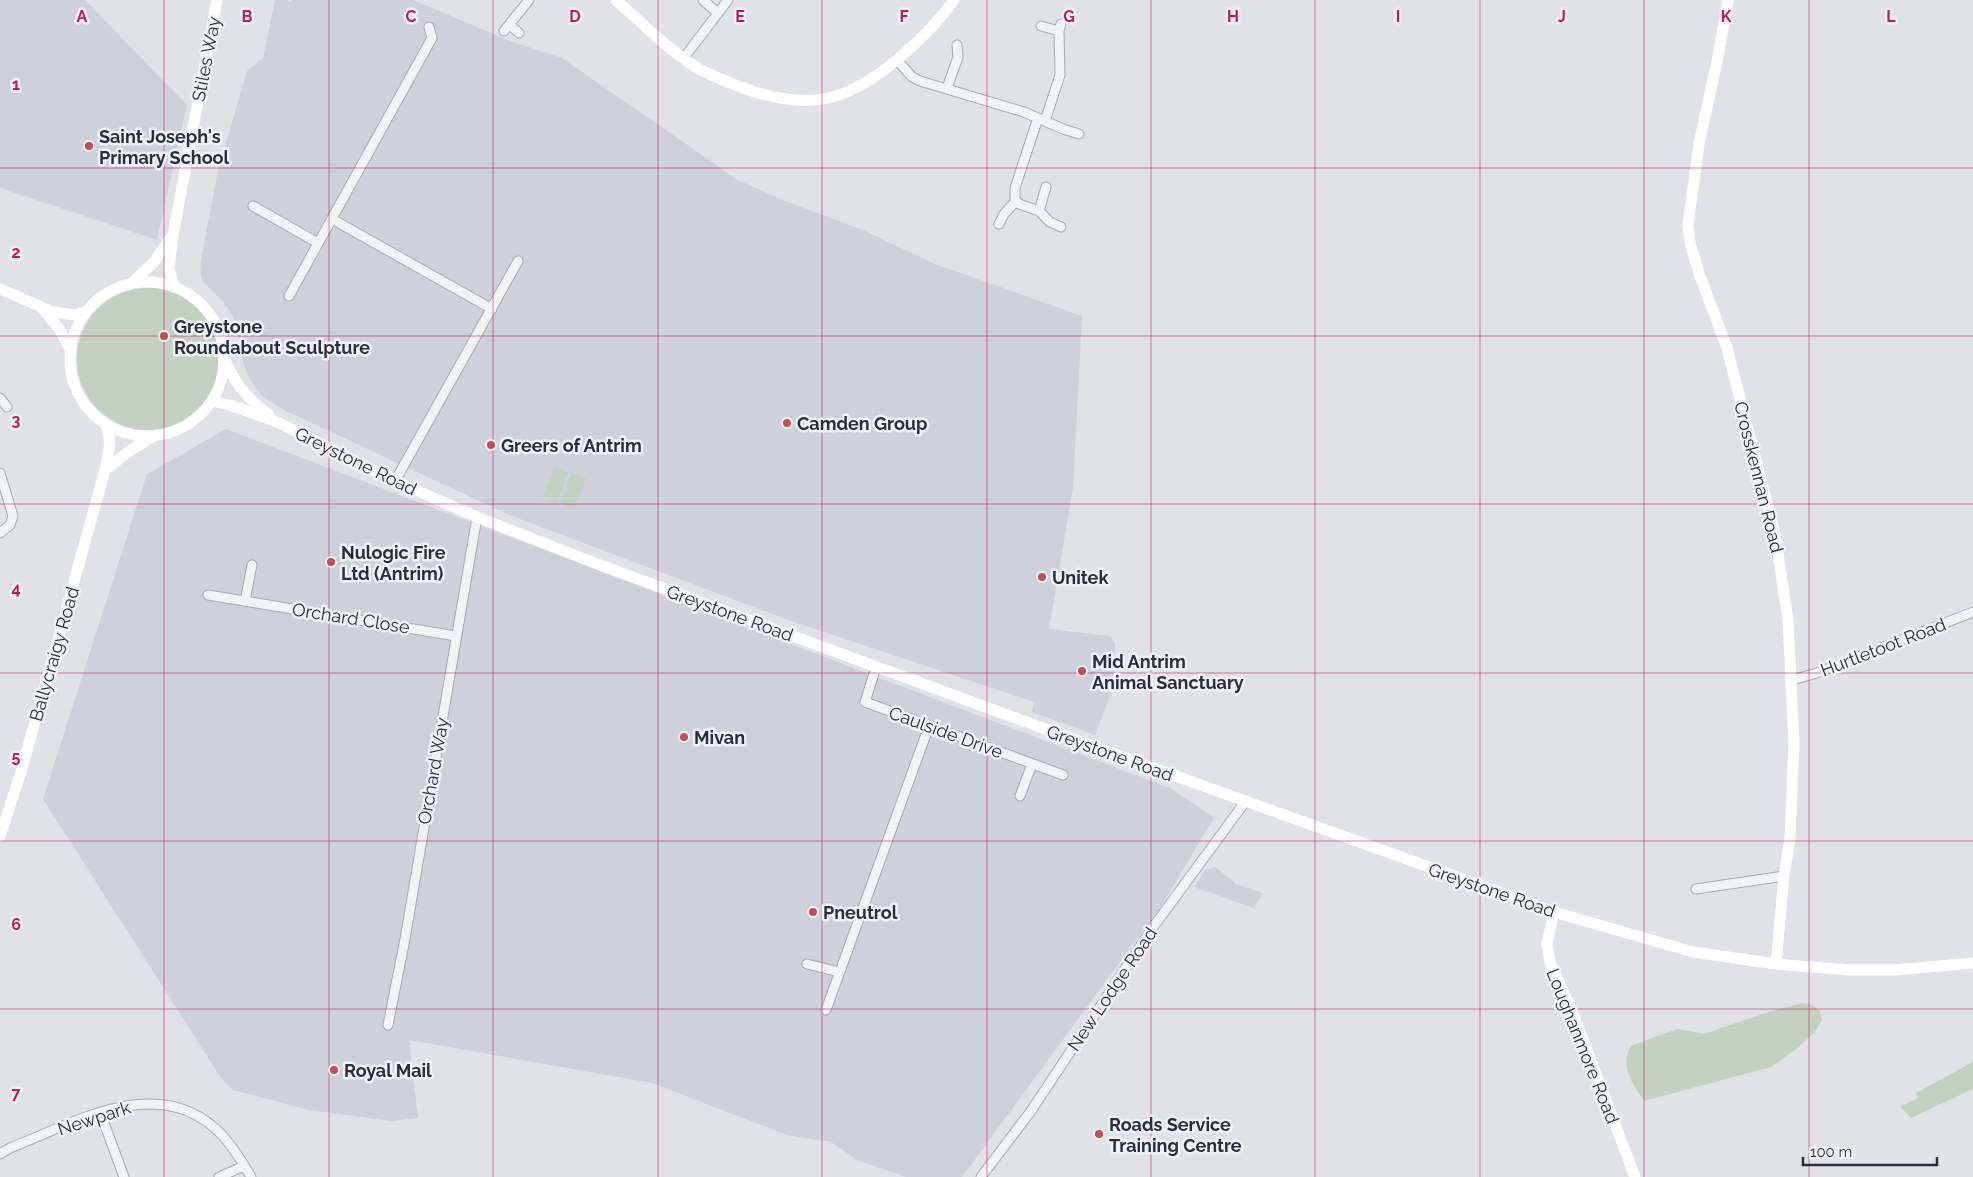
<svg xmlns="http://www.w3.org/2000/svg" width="1973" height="1177" font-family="Raleway,sans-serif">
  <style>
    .built { fill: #ced1d9 }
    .green { fill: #c4d1c2 }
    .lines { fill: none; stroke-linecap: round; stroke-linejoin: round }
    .street-casing { stroke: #a6a9b2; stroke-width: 11 }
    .street { stroke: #f2f3f6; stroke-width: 9 }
    .secondary { stroke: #fff; stroke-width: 11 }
    .grid { fill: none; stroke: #c2185b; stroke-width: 1; stroke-opacity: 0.55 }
    .poi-dot { fill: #c34f51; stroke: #eff1f5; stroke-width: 2 }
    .labels { text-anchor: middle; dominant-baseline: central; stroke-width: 5; stroke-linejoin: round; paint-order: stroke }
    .street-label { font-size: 18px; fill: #2a2f3e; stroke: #eff1f5 }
    .poi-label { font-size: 18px; font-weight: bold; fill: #2a2f3e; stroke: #eff1f5; text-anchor: start }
    .grid-label { font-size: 16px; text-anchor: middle; font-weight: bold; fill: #c2185b; stroke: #eff1f5; stroke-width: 5; stroke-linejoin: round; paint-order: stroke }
  </style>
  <rect width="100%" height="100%" fill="#e0e2e8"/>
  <path class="built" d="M0,0H85L187,105L157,240L0,188Z
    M275,0H287L291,2L292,0H413L513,42L562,58L738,180L780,199L863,230L935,264L1082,316L1073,488L1049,629L1110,636L1115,643L1113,688L1095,735L1032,712L1034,702L791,621L507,514L284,410L262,396L251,381L243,363L236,324L231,313L224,303L202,281L200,266L218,170L247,71L263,58Z
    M226,429L1172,789L1214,818L1161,906L962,1177H906L857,1160L831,1142L787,1135L652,1083L409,1040L418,1118L391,1121L309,1110L233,1090L221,1078L43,799L147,474Z
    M1214,866L1236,884L1263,893L1254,908L1194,887L1206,869H1212Z"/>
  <path class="green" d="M77 359a71 71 0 1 1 142 0a71 71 0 1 1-142 0Z
    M554,467L568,472L557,502L543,497Z
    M572,473L586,478L575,509L561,504Z
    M1802,1003L1812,1005L1820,1011L1822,1020L1814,1033L1795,1050L1771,1067L1644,1101C1632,1083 1619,1066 1631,1046L1677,1029L1704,1034L1762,1014Z
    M1973,1062V1089L1911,1118L1900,1107L1918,1098L1916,1093Z"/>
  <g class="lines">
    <g class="street-casing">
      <path id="street" d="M703,0L718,13
        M510,25L519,33
        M1041,26L1059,31
        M504,31L529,0
        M683,59L728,0
        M897,60L912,77L920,81L1024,112L1063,129L1079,134
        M947,88L958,57L957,45
        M1038,118L1015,188V199L1019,204L1039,211L1050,222L1061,227
        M1045,121L1060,75L1059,31L1061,24
        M253,206L318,243
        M1039,211L1046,187
        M332,219L492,309
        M999,224L1004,214L1016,201
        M289,296L432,38L429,27
        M0,398L7,407
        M0,473L13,516L10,525L0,533
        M395,481L518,261
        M208,595L456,636
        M245,601L252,565
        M876,667L865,702L1063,775
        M1792,680L1817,673L1973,612
        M1020,796L1032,764
        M1696,889L1784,876
        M807,964L839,972
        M826,1010L929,726
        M388,1025L405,939L477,517
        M100,1112L124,1177
        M0,1154L10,1148C77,1122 162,1070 223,1136C234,1149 243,1163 251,1177
        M219,1177L244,1166
        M981,1177L1031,1111L1151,930L1245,802"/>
    </g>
    <use href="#street" class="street"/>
    <path class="secondary" d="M616,0C641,22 666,48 694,66C710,76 728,82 746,89C814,113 853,99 905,53C923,37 940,20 954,0
      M1728,0L1718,57L1699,144L1688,225L1690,243L1700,276L1727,348L1775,534L1788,620L1794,742L1790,838L1784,876L1776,964
      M70 359a77 77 0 1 1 154 0a77 77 0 1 1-154 0Z
      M131,284L154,262L172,236
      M174,287L169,268L173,235L217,0
      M0,289L53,312L75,315L87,311
      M43,309L60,330L71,351
      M225,360C235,384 249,400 269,415
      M212,401L230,405L277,422L395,481L477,517L595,563L1059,734L1554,912L1693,952L1776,964L1848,970H1895L1973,963
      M105,470L128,452L153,436
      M0,836L21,772L105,470L110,443L106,424
      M1554,912L1547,944L1550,962L1573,1013L1635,1177"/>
  </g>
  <path class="grid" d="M164,0V1177M329,0V1177M493,0V1177M658,0V1177M822,0V1177M987,0V1177M1151,0V1177M1315,0V1177M1480,0V1177M1644,0V1177M1809,0V1177M0,168H1973M0,336H1973M0,504H1973M0,673H1973M0,841H1973M0,1009H1973"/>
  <g class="poi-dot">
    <circle cx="89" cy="146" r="5"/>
    <circle cx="164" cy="336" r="5"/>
    <circle cx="787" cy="423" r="5"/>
    <circle cx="491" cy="445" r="5"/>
    <circle cx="331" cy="562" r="5"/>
    <circle cx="1042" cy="577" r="5"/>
    <circle cx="1082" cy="671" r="5"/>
    <circle cx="684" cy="737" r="5"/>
    <circle cx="813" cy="912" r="5"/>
    <circle cx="334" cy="1070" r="5"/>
    <circle cx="1099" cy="1134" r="5"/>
  </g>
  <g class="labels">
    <g class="street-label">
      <text transform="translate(206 59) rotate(-79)">Stiles Way</text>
      <text transform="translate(356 461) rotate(26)">Greystone Road</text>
      <text transform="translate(1759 477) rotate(76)">Crosskennan Road</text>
      <text transform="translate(730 613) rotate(20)">Greystone Road</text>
      <text transform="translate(351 618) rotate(9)">Orchard Close</text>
      <text transform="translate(1883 647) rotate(-21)">Hurtletoot Road</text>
      <text transform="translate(54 654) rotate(-74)">Ballycraigy Road</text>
      <text transform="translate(946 732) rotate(20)">Caulside Drive</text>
      <text transform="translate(1110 753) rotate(20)">Greystone Road</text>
      <text transform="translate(433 771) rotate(-80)">Orchard Way</text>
      <text transform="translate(1492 890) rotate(19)">Greystone Road</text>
      <text transform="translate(1112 989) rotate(-56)">New Lodge Road</text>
      <text transform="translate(1583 1046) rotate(68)">Loughanmore Road</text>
      <text transform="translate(94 1118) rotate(-18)">Newpark</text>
    </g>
    <g class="poi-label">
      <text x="99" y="136">Saint Joseph's<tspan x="99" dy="21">Primary School</tspan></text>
      <text x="174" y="326">Greystone<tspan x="174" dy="21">Roundabout Sculpture</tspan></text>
      <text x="797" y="423">Camden Group</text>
      <text x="501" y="445">Greers of Antrim</text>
      <text x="341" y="552">Nulogic Fire<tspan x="341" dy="21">Ltd (Antrim)</tspan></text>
      <text x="1052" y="577">Unitek</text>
      <text x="1092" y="661">Mid Antrim<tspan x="1092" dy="21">Animal Sanctuary</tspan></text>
      <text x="694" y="737">Mivan</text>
      <text x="823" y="912">Pneutrol</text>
      <text x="344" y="1070">Royal Mail</text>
      <text x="1109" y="1124">Roads Service<tspan x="1109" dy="21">Training Centre</tspan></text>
    </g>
  </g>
  <g class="grid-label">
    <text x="82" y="22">A</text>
    <text x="247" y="22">B</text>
    <text x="411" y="22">C</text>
    <text x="575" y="22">D</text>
    <text x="740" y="22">E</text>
    <text x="904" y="22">F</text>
    <text x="1069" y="22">G</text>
    <text x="1233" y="22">H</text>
    <text x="1398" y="22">I</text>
    <text x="1562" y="22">J</text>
    <text x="1726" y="22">K</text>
    <text x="1891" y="22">L</text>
    <text x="16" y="90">1</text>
    <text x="16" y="258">2</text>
    <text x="16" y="426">3</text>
    <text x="16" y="594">4</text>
    <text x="16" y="762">5</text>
    <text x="16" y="930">6</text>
    <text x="16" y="1099">7</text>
  </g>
  <path d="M1803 1157v8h134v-8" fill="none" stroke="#2a2f3e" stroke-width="2.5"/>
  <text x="1810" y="1157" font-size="15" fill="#2a2f3e" stroke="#eff1f5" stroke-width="4" paint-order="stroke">100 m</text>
</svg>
